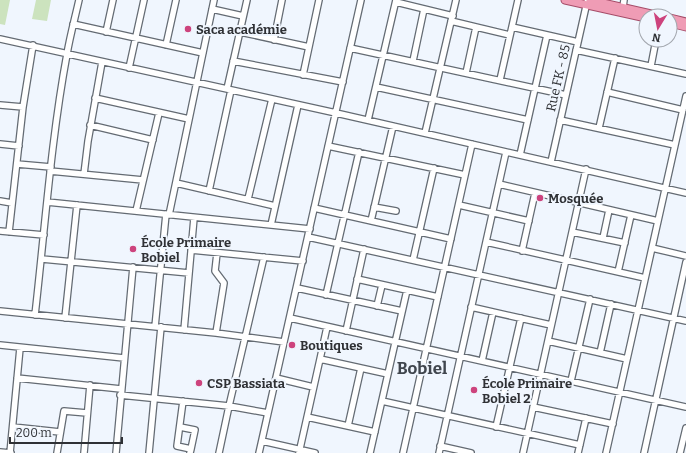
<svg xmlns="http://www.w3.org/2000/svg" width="686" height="453" font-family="Bitter,serif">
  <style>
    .green { fill: #cce3be }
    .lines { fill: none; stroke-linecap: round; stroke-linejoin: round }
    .minor-casing { stroke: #646b73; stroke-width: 8 }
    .major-casing { stroke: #a54c68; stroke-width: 9 }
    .minor { stroke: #fff; stroke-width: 5.5 }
    .major { stroke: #ef9cb5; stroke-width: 7 }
    .poi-dot { fill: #cd437d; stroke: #f0f6fe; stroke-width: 1.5 }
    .labels { text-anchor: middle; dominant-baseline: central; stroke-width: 4; stroke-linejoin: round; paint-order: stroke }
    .poi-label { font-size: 13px; font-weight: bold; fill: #2f3135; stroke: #f0f6fe; text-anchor: start }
    .street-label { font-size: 13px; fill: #2f3135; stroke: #f0f6fe }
    .district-label { font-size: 17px; font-weight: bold; fill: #40464e; stroke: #f0f6fe }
  </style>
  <rect width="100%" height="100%" fill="#f0f6fe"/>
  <path class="green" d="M0,0H10L5,25L0,24Z
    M36,0H51L47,21L32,19Z"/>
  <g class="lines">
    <g class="minor-casing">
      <path id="minor" d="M396,2L453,16
        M623,7L624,0
        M212,9L243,16
        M451,21L510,35
        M73,24L203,53
        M512,27L578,42
        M106,32L113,0
        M240,32L309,47
        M0,39L336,113L686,193
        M274,40L282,0
        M166,45L176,0
        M350,48L566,95
        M576,50L686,74
        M233,61L343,82
        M413,61L424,9
        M651,66L656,40
        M129,68L144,0
        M466,73L476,27
        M303,75L319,0
        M500,80L518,0
        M376,87L528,120
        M227,89L247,0
        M607,92L683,110
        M95,98L189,119
        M0,105L23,107
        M368,120L396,0
        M560,120L675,145
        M90,125L153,140
        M599,128L615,58
        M425,133L456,0
        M0,144L19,146
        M328,146L465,175
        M520,155L547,35
        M551,162L587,2
        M17,164L51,167
        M50,171L143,180
        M84,174L88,141L102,62
        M176,183L275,206
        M499,184L658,221
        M209,191L231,90
        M248,199L272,99
        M0,201L12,203
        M47,202L310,229
        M459,205L529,221
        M374,207L396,211
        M314,208L451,239
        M136,211L159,113
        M169,215L214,0
        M371,221L393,126
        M271,225L298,105
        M0,231L44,235
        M9,232L23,107L33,45
        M572,232L625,243
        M308,237L686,321
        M603,238L609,210
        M486,242L645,278
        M652,248L686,256
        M191,250L303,261
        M522,251L535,193
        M42,259L189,273
        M413,260L434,168
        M618,272L631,215
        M357,279L438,297
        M297,288L402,311
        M326,295L359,152
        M377,306L382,285
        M471,307L551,325
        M0,311L216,333L284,342
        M35,315C45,228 51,140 67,54C70,36 75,18 79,0
        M65,318L77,205
        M290,318L686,407
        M155,327L166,214
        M184,330L194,218
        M346,331L364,249
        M216,333L224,283L215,271L217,253
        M548,341L627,359
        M0,345L124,358
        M600,353L611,304
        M320,359L327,327
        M482,361L493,312
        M17,378L121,389
        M276,378L313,387
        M571,381L590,299
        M120,395L229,406L268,413
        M183,401L177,446L191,449L190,453
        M382,401L580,445
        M533,407L613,424
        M307,417L375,432
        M348,426L361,368
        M13,427L60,432
        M180,427L195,430L191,449
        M496,427L521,318
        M262,441L315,453
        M440,446L471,453
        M0,452L11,453
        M10,453L20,348
        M57,453L64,411L87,413
        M84,453L90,385
        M116,453L133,267
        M149,453L161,327
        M219,453L229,406L264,257
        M259,453L361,0
        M299,453L320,359L388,374
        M370,453L407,290
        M403,453L472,144
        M439,453L506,152
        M523,453L586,169
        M578,453L586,418
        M606,453L686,96
        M644,453L686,262
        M680,453L686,428"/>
    </g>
    <g class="major-casing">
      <path id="major" d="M565,0L646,18
        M590,0L660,16
        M670,18L686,22
        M670,23L686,27"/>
    </g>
    <use href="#minor" class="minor"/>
    <use href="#major" class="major"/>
  </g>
  <g class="poi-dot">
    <circle cx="188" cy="29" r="4"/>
    <circle cx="540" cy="198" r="4"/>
    <circle cx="133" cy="249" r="4"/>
    <circle cx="292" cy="345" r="4"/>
    <circle cx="199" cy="383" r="4"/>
    <circle cx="474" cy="390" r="4"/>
  </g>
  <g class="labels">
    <g class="poi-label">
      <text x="196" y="29">Saca académie</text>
      <text x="548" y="198">Mosquée</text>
      <text x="141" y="242">École Primaire<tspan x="141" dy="15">Bobiel</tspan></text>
      <text x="300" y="345">Boutiques</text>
      <text x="207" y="383">CSP Bassiata</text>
      <text x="482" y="383">École Primaire<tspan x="482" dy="15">Bobiel 2</tspan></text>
    </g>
    <g class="street-label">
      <text transform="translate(558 78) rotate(-77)">Rue FK - 85</text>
    </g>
    <g class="district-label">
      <text x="422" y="368">Bobiel</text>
    </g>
  </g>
  <g transform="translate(658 28) rotate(190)"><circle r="19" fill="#f0f6fe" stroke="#a3a7ae"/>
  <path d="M0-3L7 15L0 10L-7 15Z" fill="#cd437d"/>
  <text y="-6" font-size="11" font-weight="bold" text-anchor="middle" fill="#2f3135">N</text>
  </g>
  <path d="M10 437v6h112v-6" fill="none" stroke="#2f3135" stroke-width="2"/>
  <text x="16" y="437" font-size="12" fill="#2f3135" stroke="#f0f6fe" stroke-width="3" paint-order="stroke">200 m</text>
</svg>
